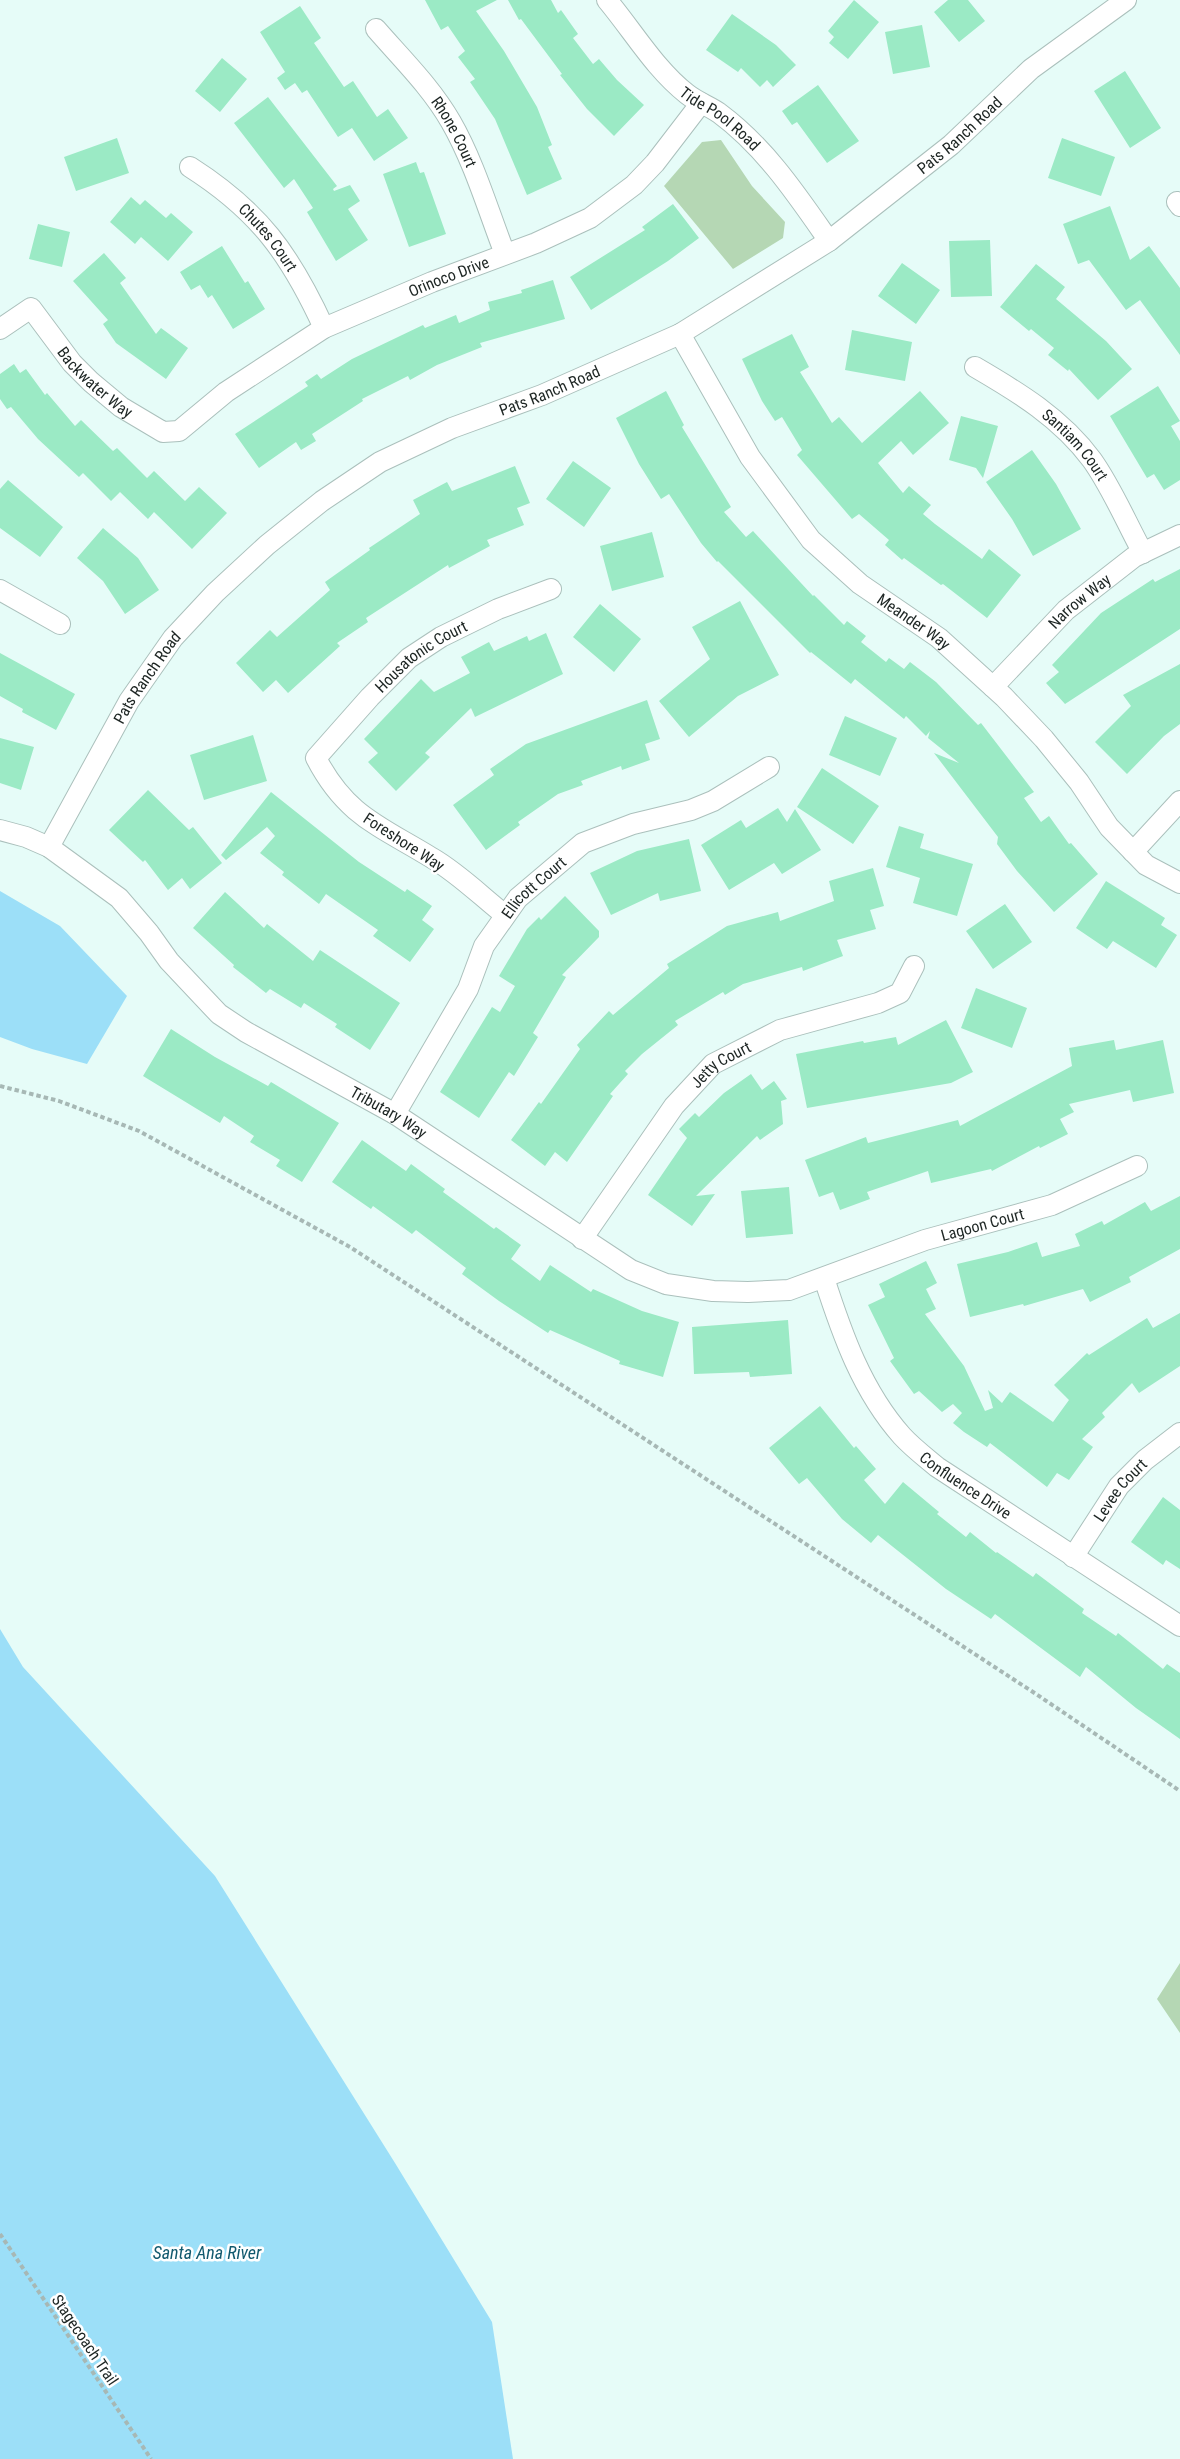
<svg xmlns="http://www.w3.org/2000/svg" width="1180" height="2459" font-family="'Roboto Condensed',sans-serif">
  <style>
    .green { fill: #b5d7b4 }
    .water { fill: #9cdff8 }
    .building { fill: #9beac5 }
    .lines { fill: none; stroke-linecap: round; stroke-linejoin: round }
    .street-casing { stroke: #abc0bc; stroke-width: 22 }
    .path { stroke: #a7b8b5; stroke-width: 4; stroke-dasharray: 4.5 3; stroke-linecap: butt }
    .street { stroke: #fff; stroke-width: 20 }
    .labels { text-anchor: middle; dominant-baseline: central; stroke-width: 5; stroke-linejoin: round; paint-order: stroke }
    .street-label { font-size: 16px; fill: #1d2523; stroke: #fff }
    .water-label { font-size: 18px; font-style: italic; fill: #11596e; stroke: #fff }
  </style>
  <rect width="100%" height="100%" fill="#e6fcf8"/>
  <path class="green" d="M721,140L752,186L785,222L783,238L733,269L664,186L702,142Z
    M1180,1963V2033L1157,1999Z"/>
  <path class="water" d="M0,891L60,926L127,996L87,1064L32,1049L0,1037Z
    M0,1629L23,1667L215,1876L395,2163L492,2322L513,2459H0Z"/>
  <path class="building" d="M425,0H497L476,11L504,51L537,107L552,145L548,147L562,179L527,195L495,119L470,82L475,79L458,57L465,51L448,26L441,30Z
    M508,0H551L558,13L561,10L578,34L573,38L593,64L599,59L617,80L644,105L614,136L587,109L560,75L562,74L521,19L519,20Z
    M854,0L879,22L848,59L829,43L834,37L828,31Z
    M948,0H968L985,21L959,42L934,12Z
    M300,6L321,38L314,43L344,87L353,81L377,117L388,109L408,138L374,161L352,128L338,137L307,90L302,93L295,83L285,90L277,78L285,72L260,32Z
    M732,14L776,45L796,65L773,87L767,80L760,87L741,68L738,72L706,50Z
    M922,25L930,67L893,74L885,32Z
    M222,58L247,79L220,112L195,91Z
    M1125,71L1161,128L1130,148L1094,91Z
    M818,85L859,141L827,163L797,122L792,125L782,111Z
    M268,97L337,186L333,189L334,191L350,185L360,201L348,209L368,240L336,261L307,212L313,208L294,179L284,188L234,123Z
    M117,138L129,173L76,191L64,157Z
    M1062,138L1115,157L1101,196L1048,178Z
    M416,162L420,173L424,172L446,234L409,247L383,174Z
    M131,197L140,205L145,200L166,218L171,213L193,232L168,261L141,237L135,244L110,222Z
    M673,204L699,238L668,261L591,310L570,277L645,230L642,227Z
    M1110,206L1130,260L1149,246L1180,288V355L1140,300L1126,310L1089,260L1078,264L1063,224Z
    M38,224L70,232L62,267L29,259Z
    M990,240L992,296L951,297L949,241Z
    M222,246L245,283L248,281L265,309L233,329L212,295L208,298L200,285L191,290L180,272Z
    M104,253L126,278L120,283L156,334L161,328L188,348L166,379L116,343L103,324L108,320L73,281Z
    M902,263L940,290L916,324L878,296Z
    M1036,264L1065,287L1056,299L1106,341L1132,369L1098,400L1069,369L1068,371L1048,355L1054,348L1031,329L1029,331L1000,307Z
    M553,280L565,319L480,343L482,347L437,365L410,380L408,376L362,399L363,401L312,434L316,441L301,450L296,442L259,468L235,434L308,386L305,382L317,374L321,379L352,359L423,325L425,328L456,315L459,323L490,310L488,302L522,293L521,290Z
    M852,330L912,342L905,381L845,370Z
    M792,334L809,367L800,372L832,423L839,417L862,443L920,391L949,423L913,455L901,441L878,463L903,493L909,486L931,505L923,514L935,524L982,559L989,549L1021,575L987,618L943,584L941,585L904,558L902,560L885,545L889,540L859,514L852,519L797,455L802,450L782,417L775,421L762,401L742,359Z
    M14,364L20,373L26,369L45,395L47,393L75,426L81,420L113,451L117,448L147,478L154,471L185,501L199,487L227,513L192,549L154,512L148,519L120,492L111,501L83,473L79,477L38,439L11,407L7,409L0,399V374Z
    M1158,386L1180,421L1171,426L1180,441V480L1164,490L1154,474L1147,478L1110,416Z
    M666,391L684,425L682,427L731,507L724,512L746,537L753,531L813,596L814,595L844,625L847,621L866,636L861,642L886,662L889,658L904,669L910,662L936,682L978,725L981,723L1034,792L1024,798L1041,822L1049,816L1069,844L1071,843L1098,874L1054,912L1017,871L997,844L998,837L934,753L959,763L928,738L930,731L926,736L906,716L904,719L855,679L851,684L811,652L810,653L718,561L717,562L701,543L669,494L661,499L639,464L616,418Z
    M961,416L998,426L983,478L976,468L949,460Z
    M1032,450L1056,484L1081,529L1033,556L1012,519L986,482Z
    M573,461L611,488L584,527L546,499Z
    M515,466L530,503L517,508L524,525L487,540L490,546L449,568L448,565L366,618L368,622L337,643L340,646L288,693L276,680L263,692L236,663L270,630L277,637L330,590L325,582L370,550L369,548L420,514L413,500L447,482L452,491Z
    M8,480L63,527L40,557L0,528V489Z
    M103,528L138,558L159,590L125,614L103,581L77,558Z
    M652,532L664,577L612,591L600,546Z
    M1180,569V629L1065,704L1046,683L1059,672L1052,665L1101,613L1153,579L1155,582Z
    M740,601L779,675L738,696L689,737L659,701L710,659L692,627Z
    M600,604L641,639L614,672L573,637Z
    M546,633L563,674L475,717L471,708L425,753L430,757L396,791L368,762L378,753L364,739L421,679L434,692L470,673L461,657L489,642L494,651L527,636L529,641Z
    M0,653L75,694L56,730L22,712L23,709L0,696Z
    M1180,664V724L1164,736L1127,774L1095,742L1131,706L1123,695Z
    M647,700L660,739L645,744L650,760L622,770L621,766L581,781L583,785L558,794L518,822L520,825L486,850L453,805L494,775L490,769L526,744Z
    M845,716L897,738L880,776L829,755Z
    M253,735L267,781L204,800L190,755Z
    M0,738L34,747L21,790L0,783Z
    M822,768L879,806L853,844L797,807Z
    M148,790L189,830L193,827L222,863L190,889L182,878L168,890L145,860L143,862L109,830Z
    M271,792L359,862L405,892L407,889L432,906L422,920L434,929L410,962L373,936L378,930L326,894L319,904L282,875L284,872L260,853L275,836L267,827L226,860L221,855Z
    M778,808L787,822L795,809L821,850L782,874L774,863L729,890L701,845L741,820L746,828Z
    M899,826L924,834L920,848L973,864L957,916L913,903L920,878L886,867Z
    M689,839L701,891L660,901L658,893L611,915L590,873L637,851Z
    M873,868L884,906L870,910L876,929L837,940L843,956L803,971L802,967L743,984L725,995L723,992L675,1021L678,1025L642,1054L625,1071L628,1074L610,1094L613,1096L567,1162L555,1152L545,1166L511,1140L539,1102L541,1104L580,1049L577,1045L609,1011L613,1015L669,968L667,964L727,926L778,912L780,921L834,901L829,881Z
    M1106,881L1165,918L1161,925L1177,935L1156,968L1113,941L1107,949L1076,928Z
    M225,892L264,928L267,924L313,961L320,950L400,1003L370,1050L335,1027L337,1024L304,1003L301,1008L270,989L266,993L233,967L234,965L193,928Z
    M565,896L599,931V937L562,975L566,977L533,1033L538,1037L514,1076L509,1072L479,1118L440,1092L492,1007L500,1012L515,986L499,976L527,929L539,917L541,920Z
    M1005,904L1032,942L993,969L966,931Z
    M976,988L1027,1008L1012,1048L961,1028Z
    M946,1020L973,1072L951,1083L807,1108L796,1054L863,1041L864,1043L896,1037L898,1045Z
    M171,1029L215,1057L268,1086L271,1082L339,1123L302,1182L276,1166L280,1160L250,1142L254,1136L224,1116L220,1123L143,1076Z
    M1114,1040L1116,1050L1163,1040L1174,1093L1133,1102L1130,1090L1069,1104L1074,1112L1060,1119L1068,1134L1040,1148L1039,1146L992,1171L991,1169L931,1183L928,1171L867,1192L870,1199L840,1210L833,1192L819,1197L805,1160L866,1137L868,1143L958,1120L960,1126L1072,1066L1069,1048Z
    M751,1074L762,1090L774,1081L787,1099L781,1101L783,1124L760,1140L757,1136L696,1196L715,1194L692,1226L648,1195L687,1138L679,1129L695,1113L699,1117L724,1093Z
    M362,1140L406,1171L411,1164L445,1189L443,1192L494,1229L496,1227L521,1245L511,1259L540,1281L550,1265L591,1292L593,1289L642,1311L679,1322L663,1377L619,1364L620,1361L550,1330L548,1333L499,1301L462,1274L466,1268L416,1230L412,1234L373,1206L371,1209L332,1182Z
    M789,1187L793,1234L746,1238L741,1191Z
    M1180,1196V1249L1129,1277L1131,1282L1090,1302L1083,1289L1024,1306L1023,1304L970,1317L957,1264L1008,1252L1037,1242L1042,1257L1080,1246L1075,1234L1102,1221L1104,1225L1145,1202L1151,1211Z
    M926,1261L937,1283L926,1289L936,1309L925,1314L964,1366L985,1411L993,1408L988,1390L1002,1403L1010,1392L1053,1422L1069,1400L1054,1385L1087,1353L1089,1355L1147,1318L1153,1328L1180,1313V1366L1139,1393L1132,1383L1102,1413L1105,1417L1082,1439L1093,1447L1069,1480L1057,1473L1047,1487L990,1443L987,1447L964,1432L953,1423L962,1413L953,1404L942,1412L919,1391L914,1394L890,1361L894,1358L868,1305L885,1297L879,1284Z
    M788,1320L792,1374L750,1377L749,1372L694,1374L692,1327Z
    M820,1406L854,1448L856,1446L876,1469L864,1480L885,1504L903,1482L939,1512L937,1514L966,1537L970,1532L996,1553L997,1552L1033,1577L1036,1573L1084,1609L1082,1613L1116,1636L1118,1633L1163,1669L1167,1664L1180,1673V1739L1136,1708L1086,1667L1080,1677L995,1614L991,1619L946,1589L878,1535L871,1543L842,1519L807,1478L799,1484L769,1448Z
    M1163,1497L1180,1510V1569L1166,1560L1163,1565L1131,1542Z"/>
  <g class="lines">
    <g class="street-casing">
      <g id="street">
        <path id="s1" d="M607,0C633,31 655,69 687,94C697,102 709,106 719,113C765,147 797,195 829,241"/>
        <path id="s2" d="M376,29C402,59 431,87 451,122C474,162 488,210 505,254"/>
        <path id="s3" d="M190,167C259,211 290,254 324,328"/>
        <path d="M1177,202L1180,206"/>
        <path id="s4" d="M0,329L31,308L72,363L91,382L121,407L163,432L179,431L226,392L324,328L432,282L536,243L590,218L634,185L655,163L701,103"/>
        <path id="s5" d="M680,334L750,457L811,540L860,584L939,638L1004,697L1044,739L1079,782L1109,827L1146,865L1180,883"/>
        <path id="s6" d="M975,367C1018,392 1061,418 1092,460C1112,488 1126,522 1143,553"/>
        <path d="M0,590L60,624"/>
        <path id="s7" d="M993,687L1066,610L1134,557L1180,535"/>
        <path id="s8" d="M0,830L26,837L49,847L119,898L149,933L169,961L219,1014L246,1032L395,1114L631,1270L666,1284L713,1291L748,1292L789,1290L925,1240L1052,1205L1137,1166"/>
        <path id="s9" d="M49,847L129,701L173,638L215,593L267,545L322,501L380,462L452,428L542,395L680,334L829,241L951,145L1031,69L1126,0"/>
        <path d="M1133,852L1180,801"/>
        <path id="s10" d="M505,915C481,896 458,873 432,858C380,826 346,816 316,758L370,697L409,658L441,637L498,609L551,589"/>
        <path id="s11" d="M395,1114L468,989L484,946L518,898L583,843L633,824L691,810L713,801L769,767"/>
        <path id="s12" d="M582,1239L674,1106L713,1064L780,1030L878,1003L900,993L914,966"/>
        <path id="s13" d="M824,1278C842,1334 862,1391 902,1436C912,1447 925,1457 937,1467L1180,1626"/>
        <path id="s14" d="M1073,1557L1119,1486L1145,1460L1180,1433"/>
      </g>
    </g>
    <path class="path" d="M0,1086L59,1101L139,1131L350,1247L1036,1694L1180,1791
      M0,2234L151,2459"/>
    <use href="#street" class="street"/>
  </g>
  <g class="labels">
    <g class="street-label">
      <text stroke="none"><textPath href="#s1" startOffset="165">Tide Pool Road</textPath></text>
      <text stroke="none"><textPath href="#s2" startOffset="130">Rhone Court</textPath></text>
      <text stroke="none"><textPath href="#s9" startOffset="1186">Pats Ranch Road</textPath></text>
      <text stroke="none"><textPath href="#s3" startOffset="106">Chutes Court</textPath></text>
      <text stroke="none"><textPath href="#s4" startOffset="550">Orinoco Drive</textPath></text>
      <text stroke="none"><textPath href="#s4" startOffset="136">Backwater Way</textPath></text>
      <text stroke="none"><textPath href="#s9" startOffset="700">Pats Ranch Road</textPath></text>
      <text stroke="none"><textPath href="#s6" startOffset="128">Santiam Court</textPath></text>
      <text stroke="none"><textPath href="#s7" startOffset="122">Narrow Way</textPath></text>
      <text stroke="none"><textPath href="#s5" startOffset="376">Meander Way</textPath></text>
      <text stroke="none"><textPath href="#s10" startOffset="396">Housatonic Court</textPath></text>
      <text stroke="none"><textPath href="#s9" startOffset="196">Pats Ranch Road</textPath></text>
      <text transform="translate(404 842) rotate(33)">Foreshore Way</text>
      <text stroke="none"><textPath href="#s11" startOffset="268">Ellicott Court</textPath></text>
      <text stroke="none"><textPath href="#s12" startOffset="225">Jetty Court</textPath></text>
      <text stroke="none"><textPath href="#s8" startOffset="488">Tributary Way</textPath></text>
      <text stroke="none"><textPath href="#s8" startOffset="1143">Lagoon Court</textPath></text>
      <text stroke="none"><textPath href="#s13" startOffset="258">Confluence Drive</textPath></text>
      <text stroke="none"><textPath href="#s14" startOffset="82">Levee Court</textPath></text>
      <text transform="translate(85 2340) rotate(56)">Stagecoach Trail</text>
    </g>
    <g class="water-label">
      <text x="207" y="2252">Santa Ana River</text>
    </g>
  </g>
</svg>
